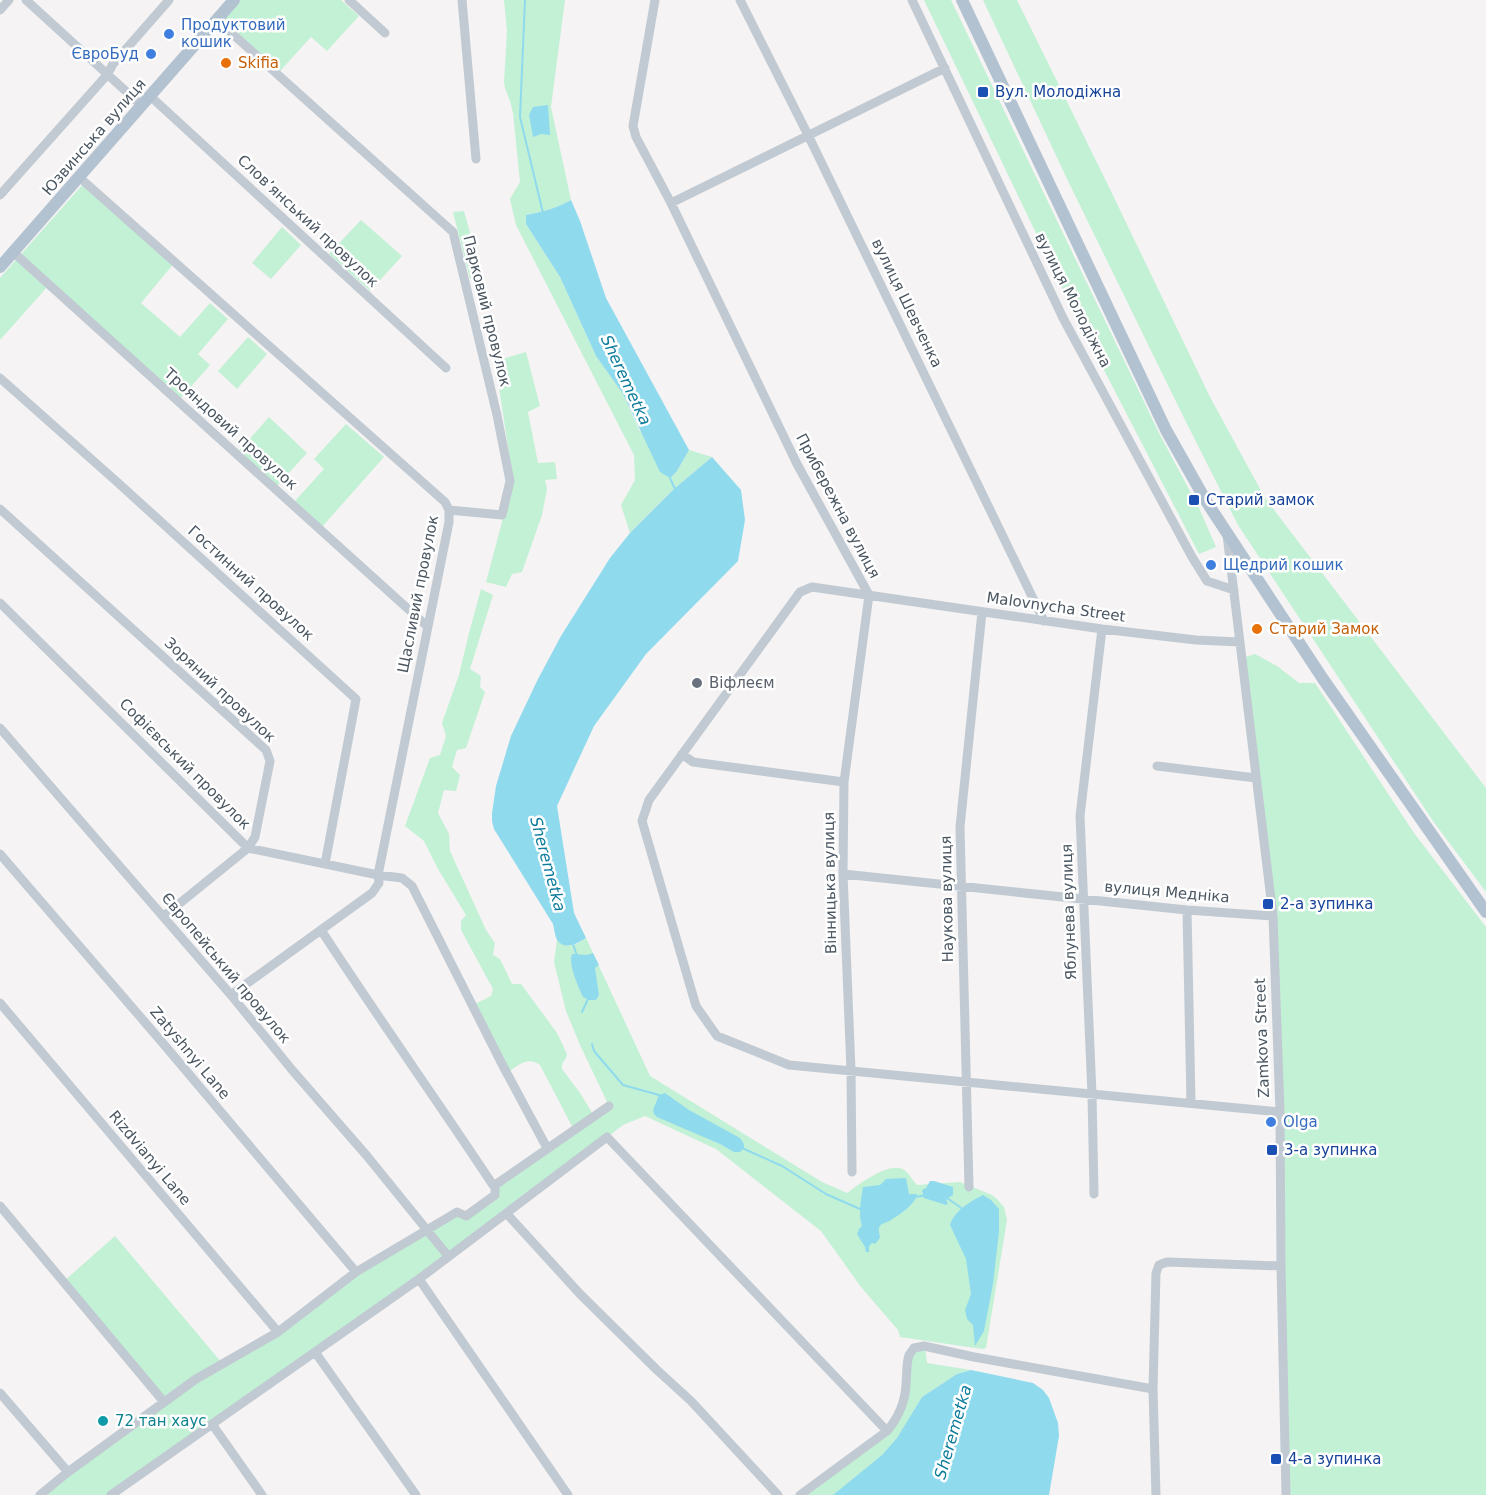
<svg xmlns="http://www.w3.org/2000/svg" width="1486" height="1495" font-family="'DejaVu Sans',sans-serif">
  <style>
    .green { fill: #c3f1d5 }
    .water { fill: #90daee }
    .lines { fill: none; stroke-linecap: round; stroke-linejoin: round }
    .stream { stroke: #90daee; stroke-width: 2 }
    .minor { stroke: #c1cad2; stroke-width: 9 }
    .major { stroke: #b3c2d1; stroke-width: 12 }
    .shop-dot { fill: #3f7fe0; stroke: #fff; stroke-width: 2 }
    .food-dot { fill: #e8710a; stroke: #fff; stroke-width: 2 }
    .transit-dot { fill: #1a4fb4; stroke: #fff; stroke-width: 2 }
    .worship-dot { fill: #6b7280; stroke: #fff; stroke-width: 2 }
    .culture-dot { fill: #0f9aa8; stroke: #fff; stroke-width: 2 }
    .labels { text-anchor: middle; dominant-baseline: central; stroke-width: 5; stroke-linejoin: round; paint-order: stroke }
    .shop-label { font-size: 15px; fill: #366cbe; stroke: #fff; text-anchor: start }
    .food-label { font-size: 15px; fill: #c56008; stroke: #fff; text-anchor: start }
    .transit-label { font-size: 15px; fill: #164399; stroke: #fff; text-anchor: start }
    .street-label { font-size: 15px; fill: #4a5661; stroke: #fff }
    .worship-label { font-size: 15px; fill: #5b616d; stroke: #fff; text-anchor: start }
    .culture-label { font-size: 15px; fill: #0d838f; stroke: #fff; text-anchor: start }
    .water-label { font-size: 16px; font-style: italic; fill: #0c7c9b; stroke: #fff }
  </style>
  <rect width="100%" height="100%" fill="#f5f3f3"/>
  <path class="green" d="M241,0H341L359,16L327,51L311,37L280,71L223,20Z
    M504,0H565L551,107L571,200C557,208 542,212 526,215V224L560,277L596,356L623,394L639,430L677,471L689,450L712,457L675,488L630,533L621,505L635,480L634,455L516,225L510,199L520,182L513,113L510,101L505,88L504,82L507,31Z
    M924,0H951L1159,433L1199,508L1216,547L1199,554L1073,310Z
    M983,0H1017L1107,183L1210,397L1265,498L1486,788V892L1433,821L1238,525L1185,420L1068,181Z
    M85,182L175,262L141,303L180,337L210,303L228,319L198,354L210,365L180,399L49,285L0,340V278Z
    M464,211L482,276L470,279L453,212Z
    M361,220L402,256L370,291L329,254Z
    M282,227L301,245L271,279L252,263Z
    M248,337L267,354L237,389L218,371Z
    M526,352L540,406L528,412L538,463L555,462L557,479L545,480L547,489L542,515L522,572L512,574L506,587L486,582L506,507L512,473L495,361Z
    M269,417L307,453L277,486L238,452Z
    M346,424L384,457L322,527L294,502L324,469L314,459Z
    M481,589L493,595L470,669L481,676L480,687L485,692L466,748L457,750L452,767L460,775L456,791L444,790L438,813L449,834L450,851L486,930L495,943L493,955L500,959L512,984H521L557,1033L567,1054L566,1058L562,1064V1069L580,1093L594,1116L609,1106L580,1045L566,1011L554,962L557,940C570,949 574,946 586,938L650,1076L822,1182L847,1193C858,1185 890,1160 904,1170C908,1172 913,1181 917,1185L960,1182L992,1195L997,1199L1004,1207L1007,1220L986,1348L982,1349L900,1337L898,1330L861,1287L821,1231L716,1149L645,1116L623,1125L507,1214L111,1495H40L164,1402L64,1281L115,1236L222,1363L278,1332L356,1272L457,1212L466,1215L495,1195V1185L574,1130L540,1065C528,1056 518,1065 507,1073L473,1005L491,996L493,989L461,930V921L466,915L438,869L424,841L405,826L430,758L440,755L446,736L442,723L459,675L469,633Z
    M1255,654L1277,666L1299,683H1315L1414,833L1486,927V1495H1286L1273,916L1242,658Z
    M925,1346L927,1363L971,1370L957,1374L922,1397L898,1438L882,1455L836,1493L833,1495H800L895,1420L909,1355Z"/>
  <path class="water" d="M548,105L550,135L541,134L533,137L529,115L533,107Z
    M571,200L580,221L606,298L689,450L677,471L670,478L660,472L623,394L596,356L560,277L526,224V215C542,212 557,208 571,200Z
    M712,457L741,490L745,520L738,561L646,654L594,726L557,806L574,913L586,938C578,943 565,951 557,940C555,936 554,928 553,924L494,829L492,821V813L496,786L511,736L537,681L561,636L610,558L630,533L675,488Z
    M593,953L599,965L595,968L599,995L596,1000H589L583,997C578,986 568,965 572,954L587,955Z
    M665,1093L689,1110L740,1138L744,1144V1148L740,1152H734L720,1144L657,1117L654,1114L653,1110L659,1095Z
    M906,1178L909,1194H917C916,1204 899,1215 891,1220C887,1223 880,1223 879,1228C878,1231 880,1235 880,1238L875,1244L872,1243L869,1246V1252H866L865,1247L857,1234L859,1229L862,1226C858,1213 861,1200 863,1187L880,1185L886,1179Z
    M930,1181H934L953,1187V1195L948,1198L946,1200L948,1203L946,1205L924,1198L922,1190L926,1188Z
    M983,1195L991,1200L999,1209V1232L993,1284L984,1331L975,1346L973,1325L967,1319L965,1310L971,1294L966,1259L950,1225C954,1211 971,1201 983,1195Z
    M971,1370L1033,1383L1043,1390L1049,1398L1058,1423L1059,1436L1049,1495H833L882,1455L897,1438L922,1397L957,1374Z"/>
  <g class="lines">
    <path class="stream" d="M525,0L520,117L543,213
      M670,478L675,489
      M573,944L577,956
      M582,1012L588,999
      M592,1044L594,1051L623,1085L659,1095
      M742,1148L782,1166L826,1194L860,1209H862
      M915,1197L927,1195
      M947,1198L964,1210"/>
    <path class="minor" d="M26,0L141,105
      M349,0L385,33
      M462,0L476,159
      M655,0L633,126L636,137L671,203L797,464L869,595
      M740,0L808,135L1044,621
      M912,0L1063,318L1192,557L1207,581L1234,590
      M0,10L9,0
      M217,20L453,232L497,415L510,481L502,515L449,510
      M149,95L446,368
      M79,177L445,502L449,510V522L378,875L379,883L372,893L231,995
      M0,195L107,75L113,64L169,0
      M671,203L945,68
      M13,252L428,627
      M0,378L116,481L356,699L325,864
      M0,509L266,750L270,761L255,837L248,848L164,916
      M1227,535L1273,916L1280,1112L1281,1266L1286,1495
      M0,603L248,848L378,875L402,878L412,886L503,1066L547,1148
      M1240,642L1196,640L1102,629L812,587L800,592L649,800L642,821L696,1006L717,1036L789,1065L1280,1112
      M0,728L231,995L293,1071L367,1156L448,1256
      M682,754L693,762L844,782
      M1157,766L1256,778
      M0,854L161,1041L356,1272
      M843,874L1187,910L1273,916
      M1187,910L1191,1103
      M321,930C377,1016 436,1099 493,1185
      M0,1003L278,1332
      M852,1172L851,1070L843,874L844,782L869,595
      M969,1187L960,827L982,612
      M1094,1194L1092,1094L1080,816L1102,629
      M0,1206L164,1402
      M507,1214L580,1294L657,1370L691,1401L778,1495
      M419,1279L568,1495
      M315,1352L416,1495
      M0,1393L68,1472
      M212,1424L262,1495
      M40,1495L68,1472L196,1379L278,1332L356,1272L457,1212L466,1216L495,1195V1185L609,1106
      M111,1495L419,1279L607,1137L887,1431
      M800,1495L887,1431C898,1418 905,1402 906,1385C907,1375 906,1365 909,1355L914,1348L924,1346L974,1357L1153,1389
      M1156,1495L1153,1389L1156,1273L1159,1265L1167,1262L1281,1266"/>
    <path class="major" d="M962,0L1166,430L1206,501L1323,679L1486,912
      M0,267L234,0"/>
  </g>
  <g class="shop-dot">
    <circle cx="169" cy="34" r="6"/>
    <circle cx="151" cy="54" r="6"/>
    <circle cx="1211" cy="565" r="6"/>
    <circle cx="1271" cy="1122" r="6"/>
  </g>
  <g class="food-dot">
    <circle cx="226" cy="63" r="6"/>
    <circle cx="1257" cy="629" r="6"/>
  </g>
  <g class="transit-dot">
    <rect x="977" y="86" width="12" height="12" rx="3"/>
    <rect x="1188" y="494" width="12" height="12" rx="3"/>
    <rect x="1262" y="898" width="12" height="12" rx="3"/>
    <rect x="1266" y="1144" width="12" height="12" rx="3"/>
    <rect x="1270" y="1453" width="12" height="12" rx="3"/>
  </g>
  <circle class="worship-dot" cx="697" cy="683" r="6"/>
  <circle class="culture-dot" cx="103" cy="1421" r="6"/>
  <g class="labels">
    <g class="shop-label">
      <text x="181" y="25">Продуктовий<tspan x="181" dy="17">кошик</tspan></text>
      <text x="139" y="54" text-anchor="end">ЄвроБуд</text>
      <text x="1223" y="565">Щедрий кошик</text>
      <text x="1283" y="1122">Olga</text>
    </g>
    <g class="food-label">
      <text x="238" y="63">Skifia</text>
      <text x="1269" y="629">Старий Замок</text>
    </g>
    <g class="transit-label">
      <text x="995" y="92">Вул. Молодіжна</text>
      <text x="1206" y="500">Старий замок</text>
      <text x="1280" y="904">2-а зупинка</text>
      <text x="1284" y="1150">3-а зупинка</text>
      <text x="1288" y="1459">4-а зупинка</text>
    </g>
    <g class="street-label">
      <text transform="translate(94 137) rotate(-49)">Юзвинська вулиця</text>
      <text transform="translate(308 221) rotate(43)">Словʼянський провулок</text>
      <text transform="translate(1073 300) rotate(63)">вулиця Молодіжна</text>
      <text transform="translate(907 303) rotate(64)">вулиця Шевченка</text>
      <text transform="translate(487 311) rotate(76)">Парковий провулок</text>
      <text transform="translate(231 429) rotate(42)">Трояндовий провулок</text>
      <text transform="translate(838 506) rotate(62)">Прибережна вулиця</text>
      <text transform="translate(251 583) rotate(42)">Гостинний провулок</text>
      <text transform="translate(418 594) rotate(-79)">Щасливий провулок</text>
      <text transform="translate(1056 607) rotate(8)">Malovnycha Street</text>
      <text transform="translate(220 690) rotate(43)">Зоряний провулок</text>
      <text transform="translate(185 764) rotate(45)">Софієвський провулок</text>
      <text transform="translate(830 883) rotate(-91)">Вінницька вулиця</text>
      <text transform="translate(1167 892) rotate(5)">вулиця Медніка</text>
      <text transform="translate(947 899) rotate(-91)">Наукова вулиця</text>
      <text transform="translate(1069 912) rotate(-92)">Яблунева вулиця</text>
      <text transform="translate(226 968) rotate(50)">Європейський провулок</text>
      <text transform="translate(1262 1038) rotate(-92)">Zamkova Street</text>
      <text transform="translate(190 1053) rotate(50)">Zatyshnyi Lane</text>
      <text transform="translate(150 1158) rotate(50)">Rizdvianyi Lane</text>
    </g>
    <g class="worship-label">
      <text x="709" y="683">Віфлеєм</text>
    </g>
    <g class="culture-label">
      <text x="115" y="1421">72 тан хаус</text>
    </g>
    <g class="water-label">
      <text transform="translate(626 380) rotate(65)">Sheremetka</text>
      <text transform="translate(548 864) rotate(75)">Sheremetka</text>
      <text transform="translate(953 1432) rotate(-74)">Sheremetka</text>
    </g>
  </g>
</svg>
